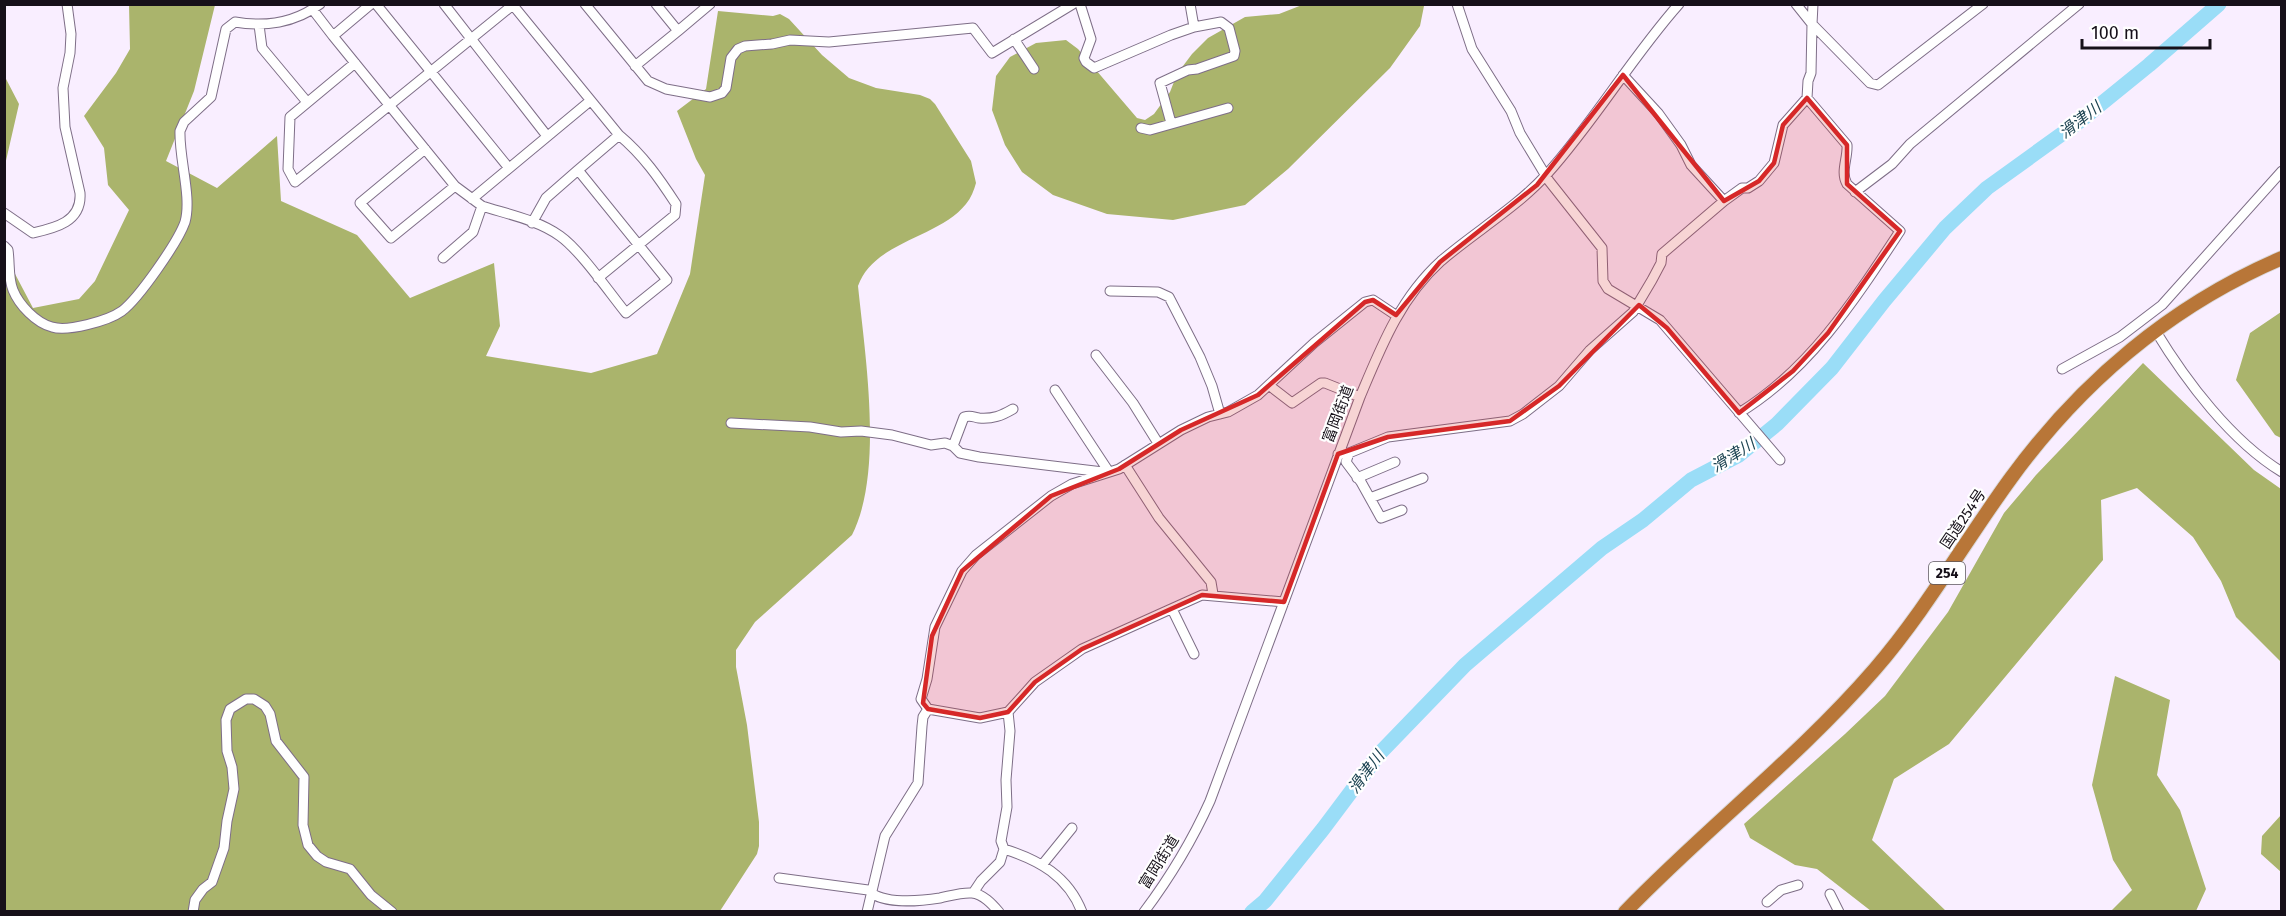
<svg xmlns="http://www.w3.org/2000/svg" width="2286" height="916" font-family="'Fira Sans','Noto Sans JP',sans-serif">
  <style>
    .forest { fill: #aab46c }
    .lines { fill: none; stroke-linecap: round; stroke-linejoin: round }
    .river { stroke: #9addf7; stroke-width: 15 }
    .minor-casing { stroke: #7e6e87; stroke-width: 11 }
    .highway-casing { stroke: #dad9da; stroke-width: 16 }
    .minor { stroke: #fff; stroke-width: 9 }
    .highway { stroke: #b87638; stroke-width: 14 }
    .marked { fill: #d62828; fill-opacity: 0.2; stroke: #d62828; stroke-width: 4.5; stroke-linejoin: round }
    .labels { text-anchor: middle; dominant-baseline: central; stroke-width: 4.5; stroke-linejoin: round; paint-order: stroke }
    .shield { fill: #fff; stroke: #5c585e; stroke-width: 1.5 }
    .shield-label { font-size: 14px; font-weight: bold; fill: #161019 }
    .street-label { font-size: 15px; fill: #161019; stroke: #fff }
    .water-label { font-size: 16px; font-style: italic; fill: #1d4452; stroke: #fff }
  </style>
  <rect width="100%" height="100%" fill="#f9eeff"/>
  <path class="forest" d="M129,5H215L194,91L166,161L217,188L277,136L281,201L357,235L410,298L494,263L500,326L486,356L591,373L657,354L690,274L705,175L696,159L677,111L706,89L718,11L773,16L780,14L789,19L822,55L849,78L876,88L920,95L930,99L935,104L971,161L976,183C974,190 971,198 966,204C939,238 874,241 858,286C865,355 884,472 852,535L755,622L736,650V667L747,725L759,822V846L757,854L720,911H5L4,253L33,308L79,299L95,281L129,210L108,185L104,148L84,116L116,73L130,49Z
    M1302,5H1424V6L1420,26L1390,68L1288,169L1245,205L1173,220L1107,214L1053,195L1022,172L1005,145L992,110L996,76L1010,57L1036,43L1066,40L1078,49L1137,118L1145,120L1154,114L1170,92L1177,74L1192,54L1208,38L1245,17L1279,14Z
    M5,77L19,104L5,165Z
    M2281,312V438L2275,435L2236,380L2250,333Z
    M2143,363L2254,470L2281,489V662L2236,617L2221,581L2193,537L2137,488L2101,500L2103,560L1949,744L1894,779L1872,840L1946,911H1871L1817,869L1795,865L1750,838L1744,824L1845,734L1885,696L1948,612L2004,513L2036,475Z
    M2115,676L2170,700L2157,775L2180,810L2206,889L2196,911H2111L2132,890L2113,860L2092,785Z
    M2281,815V872L2261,854L2262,836Z"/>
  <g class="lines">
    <path class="river" d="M1252,912L1265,901L1323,829L1380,753L1465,665L1602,548L1643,520L1691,480L1739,455L1777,424L1832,368L1884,301L1945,228L1987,188L2080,121L2149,65L2219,4"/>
    <g class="minor-casing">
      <path id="minor" d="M371,4L333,36L455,186L482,206L473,232L443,258
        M376,4L508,167
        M444,4L547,136
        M512,4L619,135
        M585,4L648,81L666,89L710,97L722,93L726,88L731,58L738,49L745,46L772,44L790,40L829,42L973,28L992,53L1073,4
        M1080,4L1091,39L1084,58L1086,62L1094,68L1171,35L1194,27L1221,22L1229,28L1235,51L1234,56L1197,69L1188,70L1160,83L1171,123
        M1190,4L1194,27
        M1457,4L1472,49L1511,111L1520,133L1549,181L1602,248L1603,281L1608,289L1660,320L1780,460
        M1813,4L1812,24L1870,83L1878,85L1983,4
        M313,10L333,36
        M259,25L262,48L307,102
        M678,31L710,4
        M1014,39L1034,69
        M355,63L290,117L288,169L295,182L514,4
        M635,66L678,31L656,4
        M1623,75L1658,113L1681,145L1691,165L1724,201
        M1141,128L1150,130L1228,108
        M425,149L360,203L391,238L455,186
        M1855,192L1892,164L1910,144L2079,4
        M472,199L590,101
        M482,206C507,214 538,220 560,236C580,250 609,292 626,313L667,280L578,170L619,135C643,155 659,178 676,204L675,215L598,278
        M4,213L33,233C55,228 82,222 80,193L65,127L63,88L70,53L71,34L67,4
        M532,223L546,198L578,170
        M4,246L8,250C10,263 8,278 13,290C19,305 36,323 52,327C67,332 108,321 122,311C139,298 178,242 185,222C192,197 179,159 180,131L184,122L211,97L226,29L235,22C264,27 295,23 320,4
        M1110,291L1158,292L1169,297L1200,357L1212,386L1220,414
        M2155,330C2186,381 2231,441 2282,472
        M1096,355L1133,403L1158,443
        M2062,369L2120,337L2162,305L2282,171
        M1270,386L1292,403L1321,383H1325L1360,397
        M1055,390L1109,472
        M1739,413C1810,370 1856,298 1900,231L1847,184C1840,172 1848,158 1847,145L1807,98
        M731,423L810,427L841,432L861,431L892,435L931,445L945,443L953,446L960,453L979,457L1103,472
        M953,446L964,417C971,415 973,417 979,418C993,419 1001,416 1013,409
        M1349,453L1346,462L1361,482L1381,518L1402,510
        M1338,454L1349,453L1388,437L1510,421L1523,414L1559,386L1590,350L1633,312L1652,280L1661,263L1662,254L1724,201L1742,188H1748L1759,181L1774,163L1783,125L1807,98L1808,81L1811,73L1812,24L1796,4
        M1125,465L1159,518L1211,582L1213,594
        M1357,478L1395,462
        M1370,498L1423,478
        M1284,602L1202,595L1082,649L1035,682L1008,712L980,718L928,709L921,699L927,679L935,627L962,571L976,555L1051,496L1072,484L1119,469L1181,430L1208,417L1228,412L1258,395L1314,343L1365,302L1373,300L1397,316
        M1172,609L1194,654
        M1004,849C1039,860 1068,876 1082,912
        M1042,865L1072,828
        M779,878L868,890C882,905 921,901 940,898C950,896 962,892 972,893C983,894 992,904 999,912
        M973,893L981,881L1000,862L1004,849L1001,841L1007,807L1006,780L1010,731L1008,712
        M1830,894L1839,912
        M1767,902L1781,890L1798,885
        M193,912L195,900L203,889L212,882L224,848L227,821L234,789L232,767L227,751L226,720L230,709L246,699H254L265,706L270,714L276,741L304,777L303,825L308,845L317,856L326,862L350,869L371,895L392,912
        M867,912L885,836L918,783L922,726L923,717L928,709
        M1144,912C1171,876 1192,841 1210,801L1360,397C1381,347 1400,298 1441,261C1476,231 1516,208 1547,174C1595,121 1631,58 1679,4"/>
    </g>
    <g class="highway-casing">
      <path id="highway" d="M1625,912C1706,828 1799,757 1875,669C1926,610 1965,541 2011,478C2081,382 2172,305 2282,258"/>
    </g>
    <use href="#minor" class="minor"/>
    <use href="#highway" class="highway"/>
  </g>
  <path class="marked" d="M1623,75L1724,201L1759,181L1774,163L1783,125L1807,98L1847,145V184L1900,231L1828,333L1793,371L1739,413L1667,328L1639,305L1559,386L1510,421L1388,437L1338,454L1284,602L1202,595L1082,649L1035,682L1008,712L980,718L928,709L923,703L932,636L962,571L1051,496L1119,469L1181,430L1258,395L1365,302L1373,300L1396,315L1440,262L1537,185Z"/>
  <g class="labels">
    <rect class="shield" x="1929" y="562" width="36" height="22" rx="4.5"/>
    <g class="shield-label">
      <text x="1947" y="573">254</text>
    </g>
    <g class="street-label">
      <text transform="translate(1338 414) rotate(-69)">富岡街道</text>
      <text transform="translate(1963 519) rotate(-56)">国道254号</text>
      <text transform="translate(1159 862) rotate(-58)">富岡街道</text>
    </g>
    <g class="water-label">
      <text transform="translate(2080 120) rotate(-38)">滑津川</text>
      <text transform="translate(1733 455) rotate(-32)">滑津川</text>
      <text transform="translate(1366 772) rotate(-53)">滑津川</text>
    </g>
  </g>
  <rect width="2286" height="916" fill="none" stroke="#161019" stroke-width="12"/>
  <path d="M2082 39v9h128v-9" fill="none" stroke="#161019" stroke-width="3"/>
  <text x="2091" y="39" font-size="18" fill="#161019" stroke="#ffffff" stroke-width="4.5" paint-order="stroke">100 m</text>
</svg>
